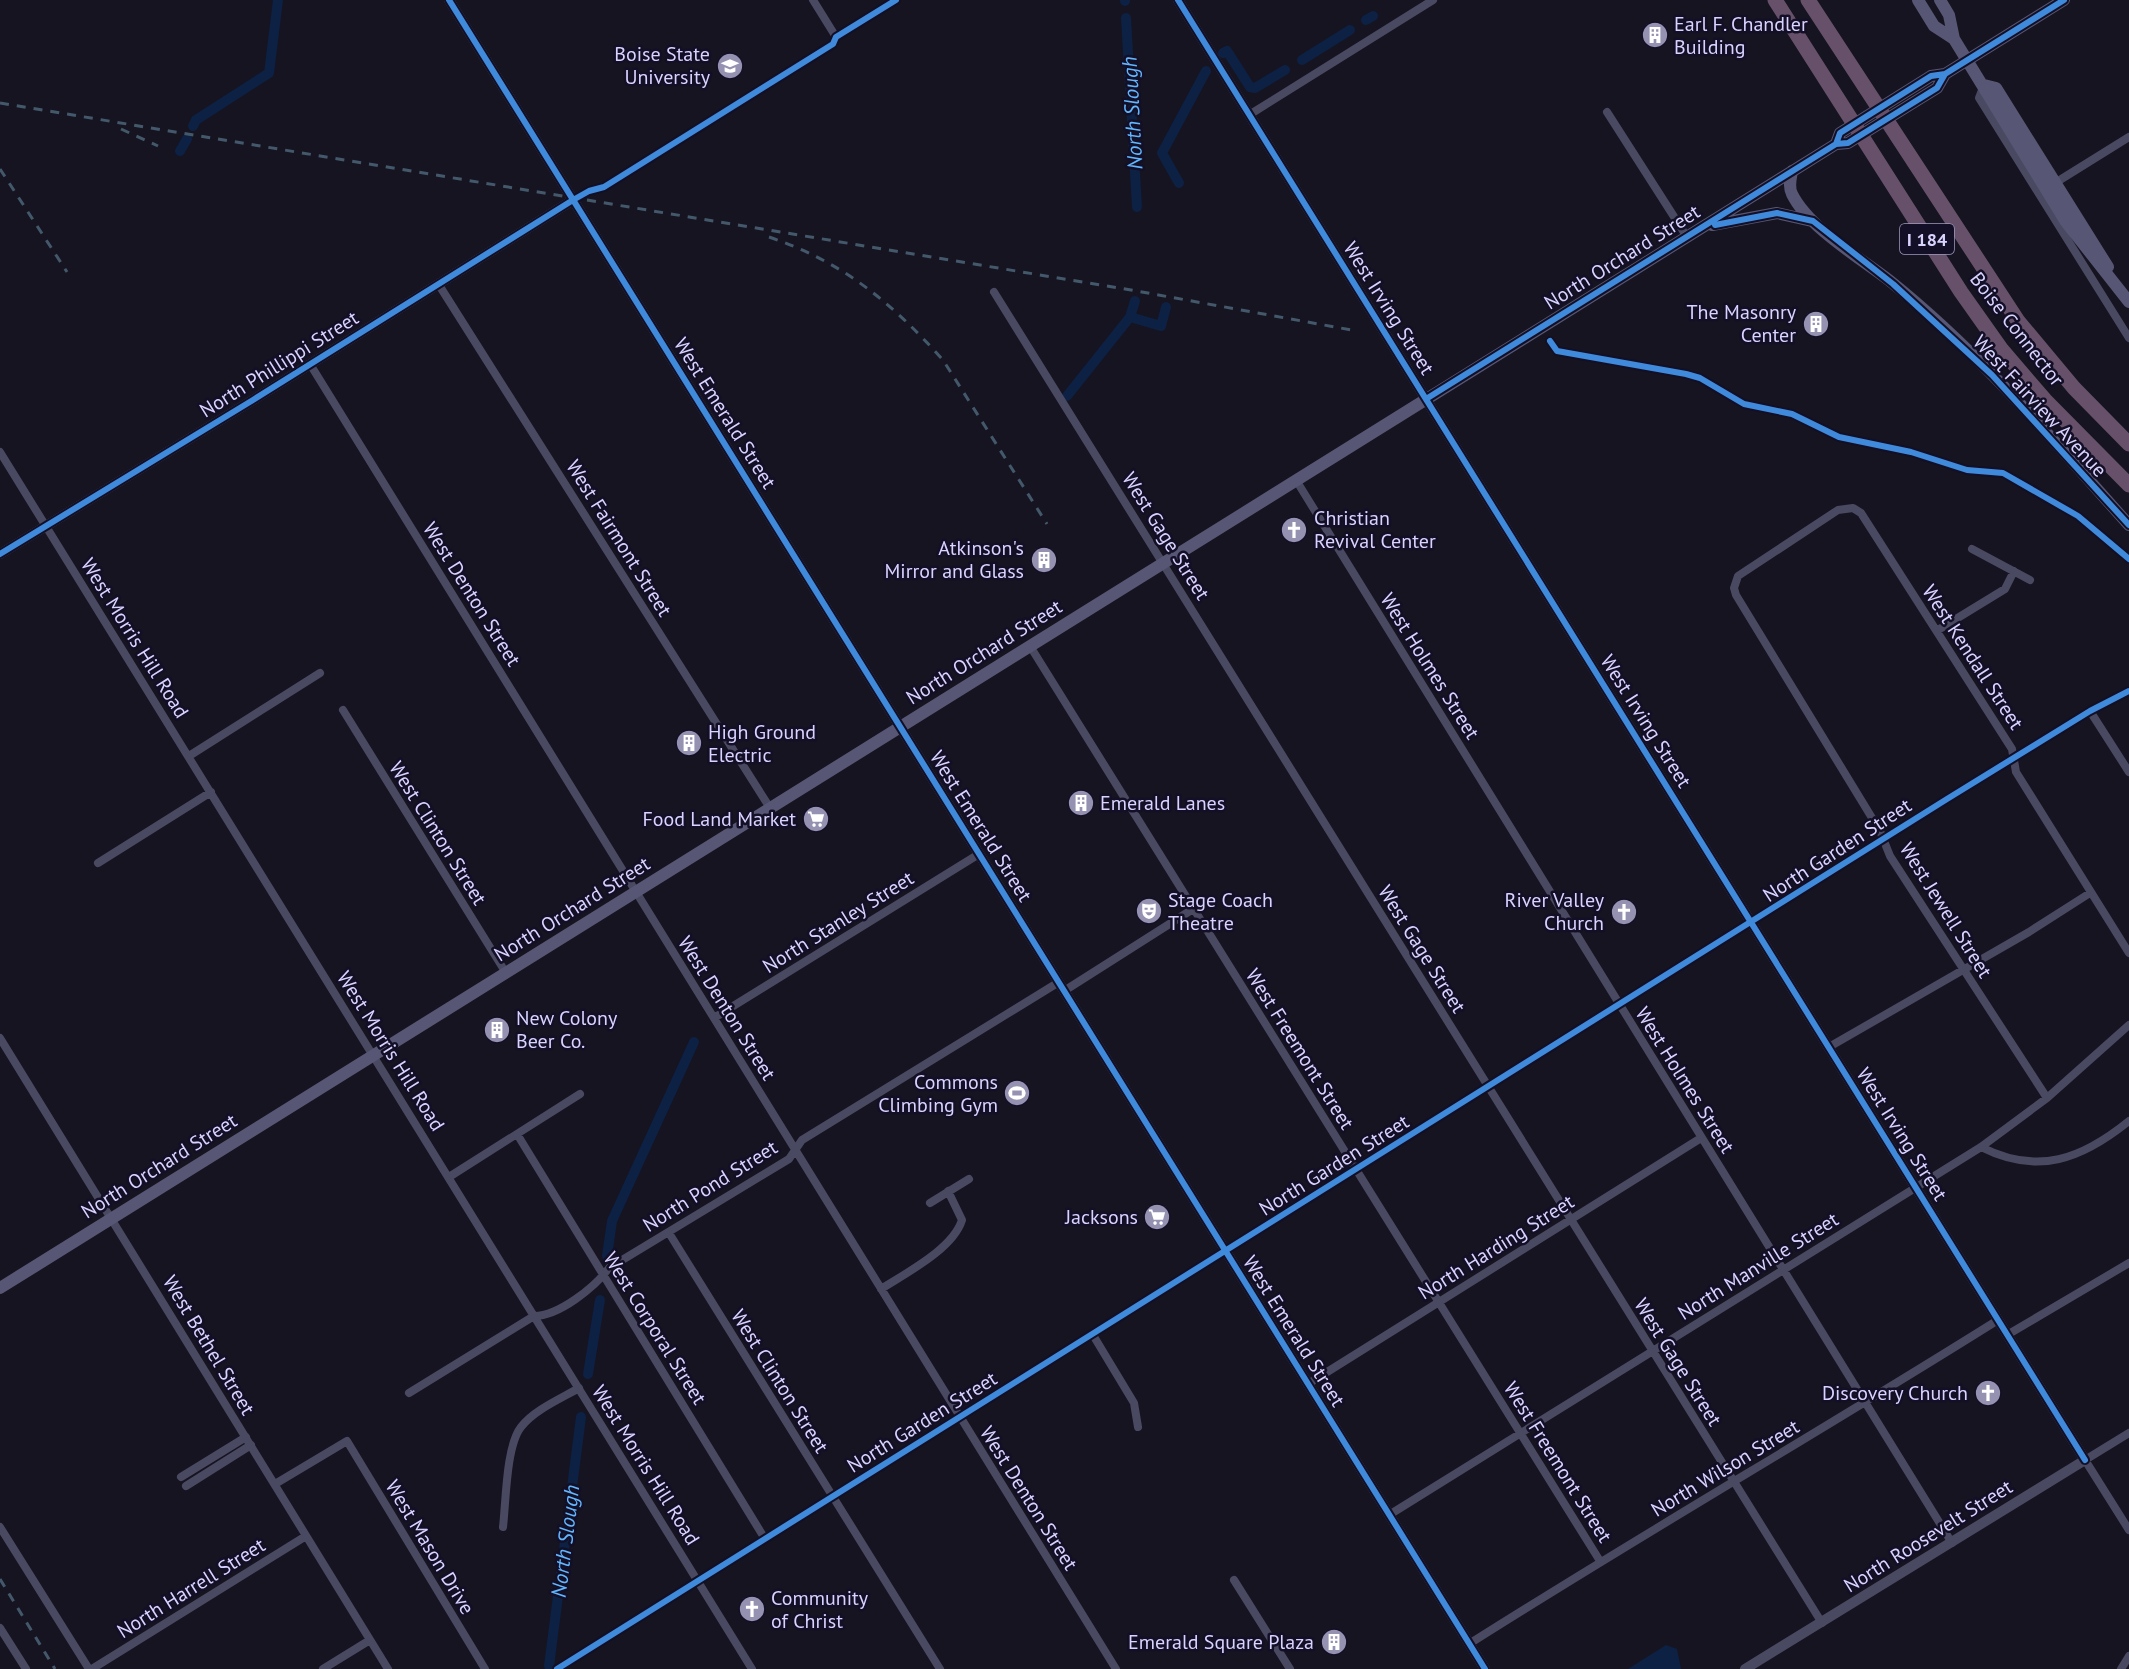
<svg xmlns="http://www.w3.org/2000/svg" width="2129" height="1669" font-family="'PT Sans',sans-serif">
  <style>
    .water { fill: #0d2144 }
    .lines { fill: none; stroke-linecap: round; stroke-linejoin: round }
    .canal { stroke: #0d2144; stroke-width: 10 }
    .minor { stroke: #4a4962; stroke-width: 8 }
    .tertiary { stroke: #4a4962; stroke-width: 10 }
    .secondary { stroke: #575674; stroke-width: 12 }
    .motorway { stroke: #67516a; stroke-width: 15 }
    .rail { stroke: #43596b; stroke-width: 3; stroke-dasharray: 9 8; stroke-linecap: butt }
    .cycleway-casing { stroke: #130f26; stroke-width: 10 }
    .cycleway { stroke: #408adc; stroke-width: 6 }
    .labels { text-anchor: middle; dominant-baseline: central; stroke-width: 5; stroke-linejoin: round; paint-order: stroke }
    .shield { fill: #130f26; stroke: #9e99be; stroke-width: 1.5 }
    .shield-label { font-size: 18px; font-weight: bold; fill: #d9d4ff }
    .poi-label { font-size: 20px; fill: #d9d4ff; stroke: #130f26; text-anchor: end }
    .street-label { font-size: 20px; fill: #d9d4ff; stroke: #130f26 }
    .water-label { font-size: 21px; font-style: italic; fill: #62b6ff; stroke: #130f26 }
  </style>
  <rect width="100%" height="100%" fill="#161421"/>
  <path class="water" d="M1666,1645L1677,1649L1681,1669H1628Z"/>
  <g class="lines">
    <path class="canal" d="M1125,0V1
      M1126,18L1137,207
      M1366,20L1373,16
      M1223,53L1227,51L1250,87L1255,88L1285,70
      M1302,60L1350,30
      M193,126L196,120L269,73L278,0
      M180,151L187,139
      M1179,183L1162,153L1206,71
      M1130,317L1161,326L1166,307
      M1067,396L1130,317L1135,301
      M607,1256L612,1221L694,1042
      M588,1374L600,1300
      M549,1666L581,1417"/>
    <path class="minor" d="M813,0L836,37L896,0
      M1984,85L1979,98L2129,338
      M1607,112L1687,237
      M1249,115L1433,0
      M2055,183L2129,137
      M439,285L770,808
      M994,292L1822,1623
      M310,364L1116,1669
      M0,452L752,1669
      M1296,480L1952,1543
      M1972,549L2030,580
      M1938,630L2005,589L2014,571
      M1030,646L1600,1561
      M343,710L506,973
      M2090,711L2129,772
      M189,756L320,673
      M98,863L211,792
      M1064,991L1193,909
      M714,1018L979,854
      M0,1038L388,1669
      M1829,1047L2029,932L2090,893
      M2047,1098L1890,856L1880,831L1736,595L1734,588L1738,576L1838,510L1853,508L1861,513L2012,749L2016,772L2129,953
      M517,1134L765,1539
      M1981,1147C2038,1176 2082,1159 2129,1121
      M449,1177L580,1094
      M930,1203L969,1179
      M669,1233L940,1669
      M881,1289C906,1273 953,1249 962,1220L948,1191
      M1093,1335L1134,1403L1138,1427
      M2007,1335L2129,1263
      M1308,1384L1701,1138
      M409,1393L534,1316C559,1316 595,1287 609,1268L789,1159L802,1140L1059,982
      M2129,1433L2085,1460L2129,1530
      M181,1477L246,1437
      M275,1484L347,1441L485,1669
      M186,1486L251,1445
      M1389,1515L1981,1147L2047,1098L2129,1025
      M0,1527L89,1669
      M503,1527C506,1502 506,1446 521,1427C534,1410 560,1399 579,1388
      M1234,1580L1290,1669
      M0,1628L26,1669
      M1469,1644C1644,1533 1823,1430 1998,1320
      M92,1669L306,1536
      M323,1669L370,1640
      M557,1669L1947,799L2090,711L2129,691
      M2121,1669L2129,1656"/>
    <path class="tertiary" d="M449,0L1485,1669
      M1178,0L2085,1460L1745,1669
      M0,554L253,400L573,200"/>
    <path class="secondary" d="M1918,0L1934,26L1954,39L2066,222L2129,302
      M1940,0L1949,15L1954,39
      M1984,85L1996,88L2108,267
      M1836,144L1840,133L1931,76L1945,74L2064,0
      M1792,171C1791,179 1788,186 1792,194C1808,227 1860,258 1890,281C1979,352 2053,440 2129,525
      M1712,225L1777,213L1812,221
      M0,1288L1836,144L1848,143L1937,88L1945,74"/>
    <path class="motorway" d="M1775,0L1961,292L2002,350L2045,400L2129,485
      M1808,0L2018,321L2074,388L2129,444"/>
    <path class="rail" d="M0,103L1131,290L1357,331
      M121,129L158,146
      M0,169L67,272
      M769,237C843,262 891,302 943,360L1047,524
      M0,1579L55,1669"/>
    <g class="cycleway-casing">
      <path id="cycleway" d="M449,0L1485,1669
        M1178,0L2085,1460
        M1836,144L1840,133L1931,76L1945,74L2064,0
        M1715,225L1777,213L1813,221L1893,284L1992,375L2129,525
        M1550,341L1557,351L1686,374L1700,378L1744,404L1792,414L1839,437L1911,452L1967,470L2003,473L2078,516L2129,559
        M1426,399L1836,144L1848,143L1937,88L1945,74
        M0,554L253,400L573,200L589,191L604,187L833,44L836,37L896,0
        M557,1669L1947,799L2090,711L2129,691"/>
    </g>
    <use href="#cycleway" class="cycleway"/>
  </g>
  <defs>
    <g id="building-disc" transform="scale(1.35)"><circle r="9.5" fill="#9591b1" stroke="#130f26"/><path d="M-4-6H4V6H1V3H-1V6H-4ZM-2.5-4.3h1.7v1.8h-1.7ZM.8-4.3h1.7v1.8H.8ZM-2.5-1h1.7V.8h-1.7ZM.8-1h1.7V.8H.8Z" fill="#fff"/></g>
    <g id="university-disc" transform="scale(1.35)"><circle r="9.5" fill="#9591b1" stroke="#130f26"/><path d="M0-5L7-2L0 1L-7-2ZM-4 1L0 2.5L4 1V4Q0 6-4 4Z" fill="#fff"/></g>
    <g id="church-disc" transform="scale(1.35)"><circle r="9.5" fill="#9591b1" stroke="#130f26"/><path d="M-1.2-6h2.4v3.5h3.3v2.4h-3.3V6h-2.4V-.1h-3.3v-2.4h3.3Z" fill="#fff"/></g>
    <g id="supermarket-disc" transform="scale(1.35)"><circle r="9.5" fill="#9591b1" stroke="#130f26"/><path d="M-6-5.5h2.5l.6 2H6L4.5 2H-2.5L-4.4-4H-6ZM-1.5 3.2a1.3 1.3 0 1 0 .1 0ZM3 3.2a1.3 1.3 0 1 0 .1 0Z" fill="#fff"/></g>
    <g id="theatre-disc" transform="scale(1.35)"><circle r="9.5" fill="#9591b1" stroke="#130f26"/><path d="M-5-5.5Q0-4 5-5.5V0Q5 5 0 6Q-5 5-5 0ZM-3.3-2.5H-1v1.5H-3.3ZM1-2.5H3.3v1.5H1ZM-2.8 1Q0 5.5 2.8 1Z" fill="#fff"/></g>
    <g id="stadium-disc" transform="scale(1.35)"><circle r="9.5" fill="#9591b1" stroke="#130f26"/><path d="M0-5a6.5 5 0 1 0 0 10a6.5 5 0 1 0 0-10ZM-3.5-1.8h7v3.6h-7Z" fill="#fff"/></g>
  </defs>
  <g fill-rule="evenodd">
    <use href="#building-disc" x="1655" y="35"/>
    <use href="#university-disc" x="730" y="66"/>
    <use href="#building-disc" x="1816" y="324"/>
    <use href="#church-disc" x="1294" y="530"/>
    <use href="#building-disc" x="1044" y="560"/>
    <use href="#building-disc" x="689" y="743"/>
    <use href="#building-disc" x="1081" y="803"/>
    <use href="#supermarket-disc" x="816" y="819"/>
    <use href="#theatre-disc" x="1149" y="911"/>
    <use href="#church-disc" x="1624" y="912"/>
    <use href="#building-disc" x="497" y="1030"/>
    <use href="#stadium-disc" x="1017" y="1093"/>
    <use href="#supermarket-disc" x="1157" y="1217"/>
    <use href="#church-disc" x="1988" y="1393"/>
    <use href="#church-disc" x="752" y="1609"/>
    <use href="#building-disc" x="1334" y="1642"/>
  </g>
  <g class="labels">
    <rect class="shield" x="1900" y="224" width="54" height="30" rx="4.5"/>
    <g class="shield-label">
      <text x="1927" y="239">I 184</text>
    </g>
    <g class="poi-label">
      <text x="1674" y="24" text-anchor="start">Earl F. Chandler<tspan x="1674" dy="23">Building</tspan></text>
      <text x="710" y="54">Boise State<tspan x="710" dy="23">University</tspan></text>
      <text x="1796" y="312">The Masonry<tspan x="1796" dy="23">Center</tspan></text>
      <text x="1314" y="518" text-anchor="start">Christian<tspan x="1314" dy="23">Revival Center</tspan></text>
      <text x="1024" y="548">Atkinson's<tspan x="1024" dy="23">Mirror and Glass</tspan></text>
      <text x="708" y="732" text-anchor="start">High Ground<tspan x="708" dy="23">Electric</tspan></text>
      <text x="1100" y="803" text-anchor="start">Emerald Lanes</text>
      <text x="796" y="819">Food Land Market</text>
      <text x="1168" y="900" text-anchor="start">Stage Coach<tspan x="1168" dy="23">Theatre</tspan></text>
      <text x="1604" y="900">River Valley<tspan x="1604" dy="23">Church</tspan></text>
      <text x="516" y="1018" text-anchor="start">New Colony<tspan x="516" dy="23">Beer Co.</tspan></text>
      <text x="998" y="1082">Commons<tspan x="998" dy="23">Climbing Gym</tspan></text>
      <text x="1138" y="1217">Jacksons</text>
      <text x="1968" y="1393">Discovery Church</text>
      <text x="771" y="1598" text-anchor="start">Community<tspan x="771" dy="23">of Christ</tspan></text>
      <text x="1314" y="1642">Emerald Square Plaza</text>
    </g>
    <g class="street-label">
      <text transform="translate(1622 257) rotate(-32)">North Orchard Street</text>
      <text transform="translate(1389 308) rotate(58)">West Irving Street</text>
      <text transform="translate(2017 329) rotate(52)">Boise Connector</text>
      <text transform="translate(279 364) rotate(-32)">North Phillippi Street</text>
      <text transform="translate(2040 406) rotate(47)">West Fairview Avenue</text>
      <text transform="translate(725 413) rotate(58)">West Emerald Street</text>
      <text transform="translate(1166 536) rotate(58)">West Gage Street</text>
      <text transform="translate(619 538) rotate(58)">West Fairmont Street</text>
      <text transform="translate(472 594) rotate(58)">West Denton Street</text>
      <text transform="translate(135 638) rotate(58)">West Morris Hill Road</text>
      <text transform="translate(984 652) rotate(-32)">North Orchard Street</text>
      <text transform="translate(1973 657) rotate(57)">West Kendall Street</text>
      <text transform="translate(1430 666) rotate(58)">West Holmes Street</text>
      <text transform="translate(1646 721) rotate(58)">West Irving Street</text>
      <text transform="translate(981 826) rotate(58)">West Emerald Street</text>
      <text transform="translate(438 833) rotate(58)">West Clinton Street</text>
      <text transform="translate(1837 850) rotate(-33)">North Garden Street</text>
      <text transform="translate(572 909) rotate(-32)">North Orchard Street</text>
      <text transform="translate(1946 910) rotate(58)">West Jewell Street</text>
      <text transform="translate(838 922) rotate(-32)">North Stanley Street</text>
      <text transform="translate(1422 949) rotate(58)">West Gage Street</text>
      <text transform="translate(727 1008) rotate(58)">West Denton Street</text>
      <text transform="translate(1300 1049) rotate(58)">West Freemont Street</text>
      <text transform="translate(391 1051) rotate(58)">West Morris Hill Road</text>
      <text transform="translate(1685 1080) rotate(58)">West Holmes Street</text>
      <text transform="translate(1902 1134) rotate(58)">West Irving Street</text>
      <text transform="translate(1334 1165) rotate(-32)">North Garden Street</text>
      <text transform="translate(159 1166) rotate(-32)">North Orchard Street</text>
      <text transform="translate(710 1186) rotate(-32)">North Pond Street</text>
      <text transform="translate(1496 1247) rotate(-32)">North Harding Street</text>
      <text transform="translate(1758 1266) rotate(-32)">North Manville Street</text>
      <text transform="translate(655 1328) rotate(58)">West Corporal Street</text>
      <text transform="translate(1294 1331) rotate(58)">West Emerald Street</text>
      <text transform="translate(209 1345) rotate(59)">West Bethel Street</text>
      <text transform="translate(1678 1362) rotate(58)">West Gage Street</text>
      <text transform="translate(780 1381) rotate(58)">West Clinton Street</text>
      <text transform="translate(922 1422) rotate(-32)">North Garden Street</text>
      <text transform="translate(1558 1462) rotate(58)">West Freemont Street</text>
      <text transform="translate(646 1465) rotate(58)">West Morris Hill Road</text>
      <text transform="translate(1725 1468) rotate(-31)">North Wilson Street</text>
      <text transform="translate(1029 1498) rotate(58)">West Denton Street</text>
      <text transform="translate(1928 1536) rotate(-32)">North Roosevelt Street</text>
      <text transform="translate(430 1547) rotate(59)">West Mason Drive</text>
      <text transform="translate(191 1588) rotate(-32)">North Harrell Street</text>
    </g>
    <g class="water-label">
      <text transform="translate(1132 113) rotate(-93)">North Slough</text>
      <text transform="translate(565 1541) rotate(-83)">North Slough</text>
    </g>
  </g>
</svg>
